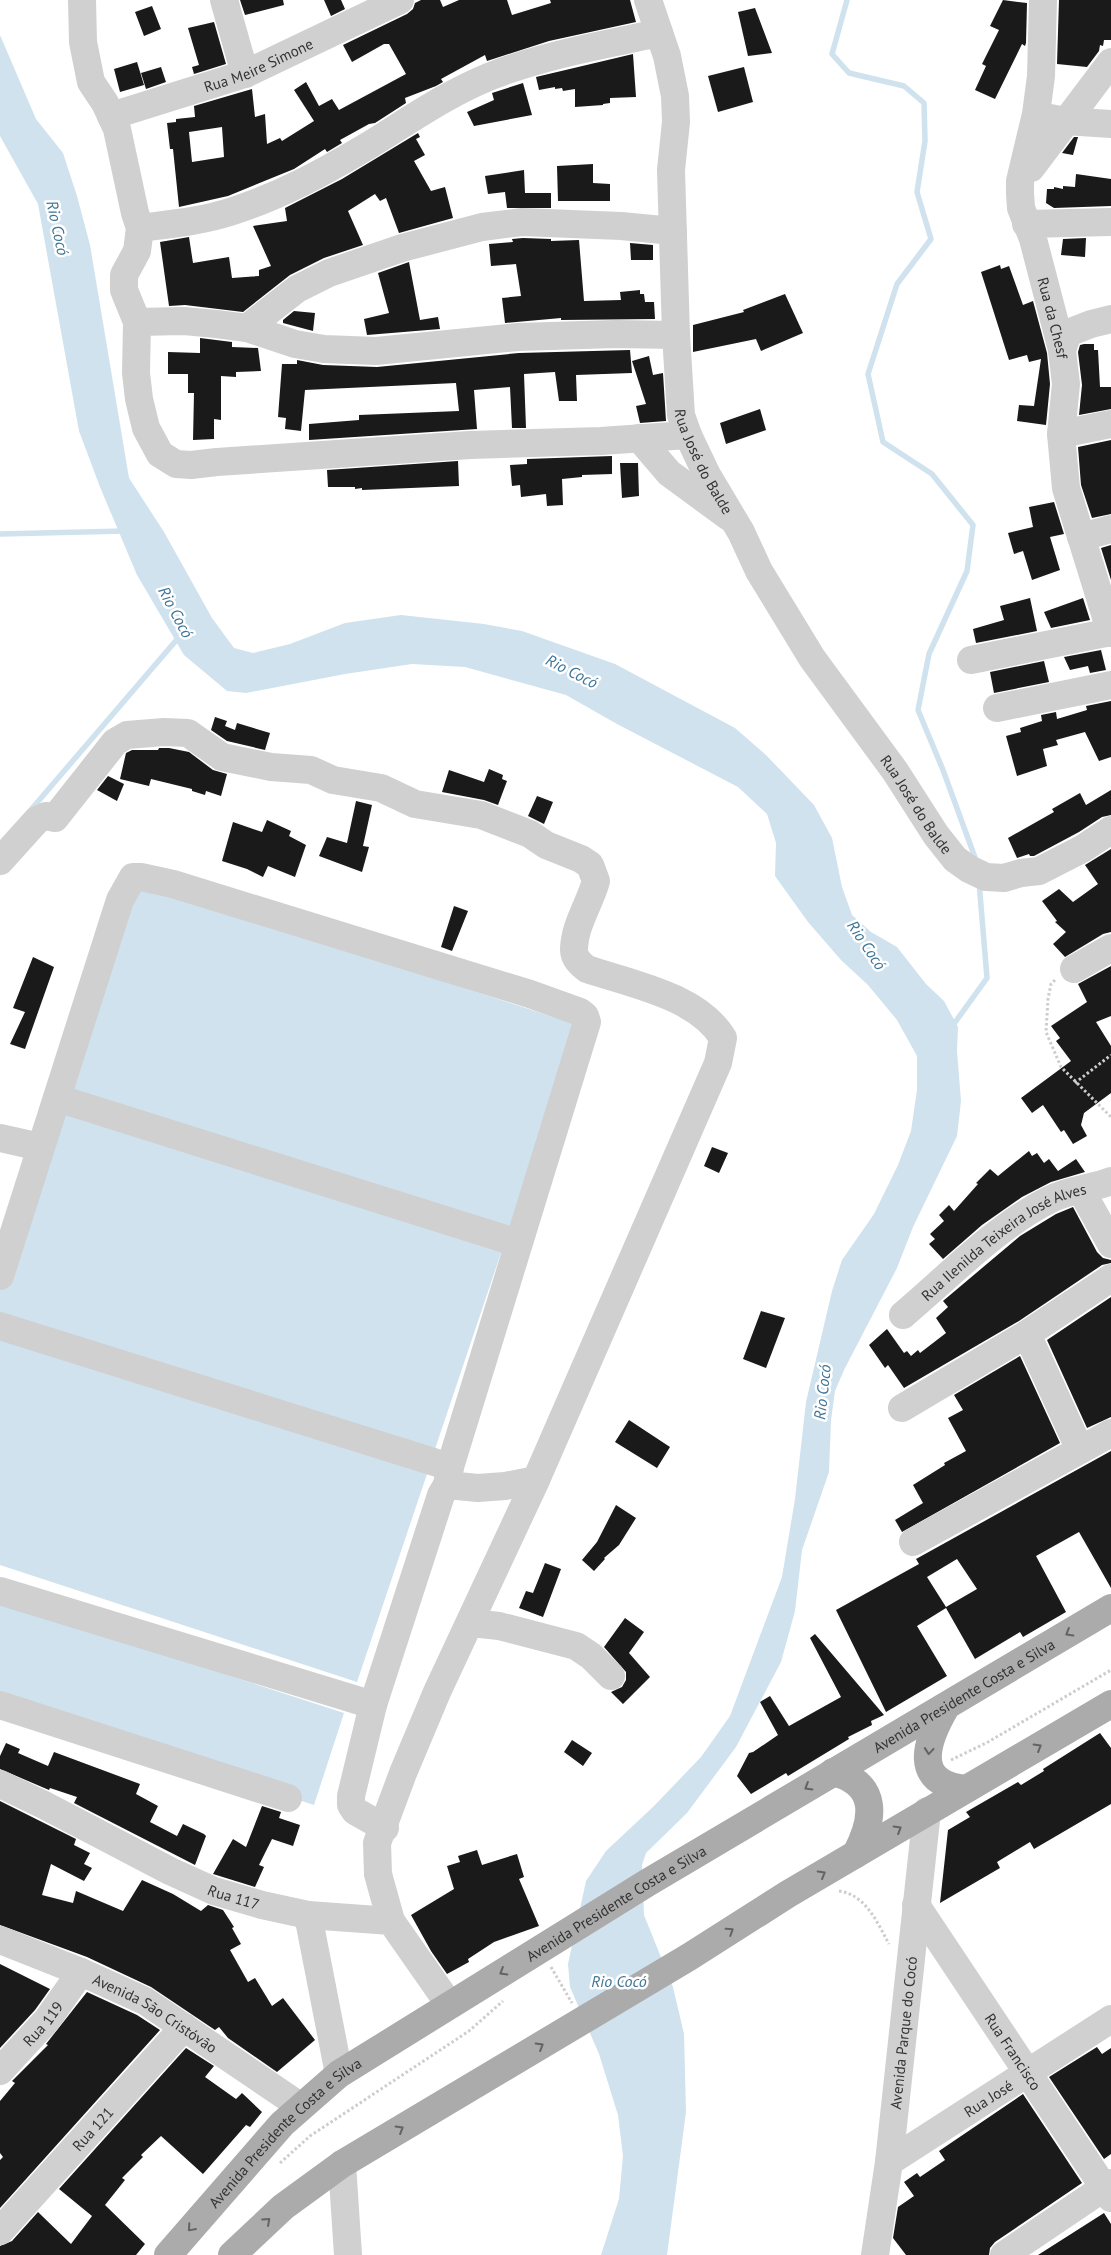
<svg xmlns="http://www.w3.org/2000/svg" width="1111" height="2255" font-family="'PT Sans',sans-serif">
  <style>
    .water { fill: #cfe2ee }
    .lines { fill: none; stroke-linecap: round; stroke-linejoin: round }
    .stream { stroke: #cfe2ee; stroke-width: 5.5 }
    .building { fill: #1a1a1a; fill-rule: evenodd }
    .path { stroke: #cdcdcd; stroke-width: 3; stroke-dasharray: 2.5 2.5; stroke-linecap: butt }
    .minor { stroke: #d0d0d0; stroke-width: 28 }
    .major { stroke: #ababab; stroke-width: 28 }
    .oneway { stroke: #636363 }
    .labels { text-anchor: middle; dominant-baseline: central; stroke-width: 5; stroke-linejoin: round; paint-order: stroke }
    .street-label { font-size: 15px; fill: #333; stroke: #fff }
    .water-label { font-size: 16px; font-style: italic; fill: #3f7597; stroke: #fff }
  </style>
  <rect width="100%" height="100%" fill="#fff"/>
  <path class="water" d="M0,35L36,119L63,153L77,196L90,245L129,478L164,532L212,618L234,648L253,653L290,644L345,623L401,615L484,624L522,631L615,664L735,728L766,755L814,805L832,838L842,887L852,915L871,932L897,947L926,984L944,1001L958,1027L957,1051L961,1101L957,1136L913,1227L897,1268L844,1370L835,1391L831,1420L829,1472L802,1550L795,1611L781,1662L736,1747L687,1813L646,1853L642,1865L644,1915L673,1987L684,2034L686,2112L667,2255H601L619,2199L623,2156L618,2115L599,2054L570,1987L568,1964L586,1881L606,1851L654,1806L701,1757L730,1716L782,1577L795,1499L806,1402L832,1291L842,1260L874,1214L898,1165L911,1131L917,1090V1056L897,1020L868,985L841,960L808,922L775,876L776,843L767,814L738,787L617,724L566,695L465,667L412,664L345,674L246,693L227,691L184,655L137,575L100,487L79,431L38,204L0,136Z
    M135,881L578,1025L507,1236L65,1092Z
    M60,1102L503,1247L432,1458L0,1316V1284Z
    M0,1332L428,1471L357,1682L0,1565Z
    M0,1601L344,1713L314,1805L0,1703Z"/>
  <g class="lines">
    <path class="stream" d="M847,0L832,54L849,73L904,86L924,103L925,141L917,192L931,239L897,284L868,374L883,442L932,474L973,525L967,571L929,654L918,710L943,770L977,863
      M0,534L125,531
      M29,812L179,637
      M951,1028L987,978L979,882"/>
  </g>
  <path class="building" d="M240,0H283L284,5L245,15Z
    M324,0H341L345,9L331,16Z
    M421,0H440L443,7L459,0H507L512,15L551,3L550,0H630L636,22L549,41L487,61L485,55L441,79L443,82L436,86L405,98L406,103L375,123L369,124L340,140L342,143L327,152L325,149L294,169L228,196L179,207L173,149H170L167,123L176,122V119L195,117L194,106L252,89L255,117L265,114L267,144L280,138L282,141L314,121L294,90L306,82L319,106L332,99L339,110L406,74L389,44H384L352,62L343,45L407,14L413,9L415,3ZM222,127L224,157L192,162L189,132Z
    M1003,0L1027,3L1026,43L1025,46L1022,44L995,99L975,90L986,66L982,64L999,30L990,26Z
    M1059,0H1111V40H1104L1103,46L1100,45L1099,51L1087,67L1057,64Z
    M152,6L161,29L144,36L135,12Z
    M755,8L772,53L748,56L738,12Z
    M214,22L226,64L194,74L192,67L199,65L188,28Z
    M633,54L636,97L610,98V103L603,104V105L575,107V89L563,91L562,88L555,89V87L539,90L536,77Z
    M137,62L144,85L120,92L114,69Z
    M161,67L166,82L146,89L141,73Z
    M744,67L753,102L718,112L708,76Z
    M523,83L532,115L474,126L467,112L494,100L492,93Z
    M418,133L420,137L416,139L425,155L414,161L431,191L445,187L453,218L399,233L386,198L380,201L375,194L348,211L363,245L324,258L290,275L243,312L185,305L169,306L160,242L189,237L193,263L229,257L232,278L259,276V270L271,266L253,226L287,221L285,208L342,179Z
    M1074,137H1078L1073,155L1062,153Z
    M593,164V183L610,184V201H558L557,166Z
    M524,170L525,193H551V208H507L505,192L488,194L485,176Z
    M1076,174L1111,179V206L1054,208L1046,203L1047,189H1054V187L1063,189V186L1075,187Z
    M523,238L551,239V241L579,240L584,301L621,300L620,292L640,290V294H644L645,302H654L655,319L561,320V318L505,323L502,298L521,296L516,264L491,266L489,244L513,242L512,239Z
    M1086,238L1085,257L1061,255L1063,239Z
    M630,243L653,245V260H631Z
    M409,262L420,320L438,317L440,329L367,335L364,319L389,313L378,273Z
    M1000,265L1001,269L1009,266L1023,305L1033,301L1047,353L1050,384L1046,425L1017,421L1019,405L1034,406L1041,359L1029,362L1027,355L1009,360L981,272Z
    M785,294L803,333L761,351L756,339L693,352V325L744,312L743,310Z
    M294,311L315,313L313,331L283,323V320Z
    M200,338L232,342V347L258,348L261,371L236,372V377L221,376V420L214,419V439L193,440L194,393H188V374H168V352L200,353Z
    M1084,344H1094V350H1098L1100,387H1111V409L1079,415L1082,385L1078,352L1080,345Z
    M630,350L632,373L576,375L577,401H559L555,372L524,374L526,428H512L510,387L474,390L477,429L309,440V424L359,420V415L459,411L456,383L305,390L301,431L285,429L286,418L278,417L282,364H297V360L323,365L377,367L519,353Z
    M649,356L653,375L663,373L666,421L640,423L636,406L646,404L632,361Z
    M760,409L766,430L726,444L720,423Z
    M1111,440V514L1092,518L1081,485L1078,447Z
    M612,456V474L582,475V477L562,479L563,505L547,506L546,494L521,497L520,485L512,486L510,465L527,464V459Z
    M458,461L459,486L362,490V488L355,489V487H328L327,470Z
    M620,463H638L639,496L622,498Z
    M1054,502L1064,534L1050,537L1060,570L1032,580L1023,551L1014,554L1008,533L1033,527L1029,507Z
    M1111,545V580L1101,548Z
    M1030,598L1037,631L976,643L973,629L1004,620L1000,606Z
    M1083,598L1090,620L1051,628L1044,612Z
    M1101,650L1106,670L1090,673L1088,666L1070,670L1064,657Z
    M1044,661L1049,682L994,693L990,672Z
    M1111,701V757L1099,761L1085,732L1056,740L1058,745L1043,749L1047,766L1017,776L1006,736L1021,732L1020,728L1042,721L1041,715L1056,712L1057,719L1087,710L1086,706Z
    M215,717L227,721L225,726L235,730L237,723L270,733L265,750L227,741L211,730Z
    M159,748H169L189,752L213,770L227,774L221,796L206,791L205,795L192,791V789L151,779L149,786L120,779L126,753L132,750H158Z
    M489,769L503,775L502,779L507,781L498,805L484,800L442,792L449,770L484,782Z
    M108,776L124,784L117,801L97,790Z
    M1111,790V815L1102,817L1079,832L1034,856H1030L1029,854L1017,858L1008,838L1054,812L1052,809L1080,793L1086,805Z
    M537,796L553,802L544,824L528,816Z
    M356,801L372,805L363,846L369,847L362,872L319,856L327,837L347,843Z
    M267,820L291,831L289,836L306,845L295,877L268,866L263,877L247,869L222,861L233,822L262,832Z
    M1111,849V932L1103,934L1065,957L1053,944L1066,932L1055,922L1057,921L1042,901L1059,889L1073,902L1098,884L1085,865Z
    M454,906L468,911L452,951L441,947Z
    M33,957L54,967L25,1049L10,1044L25,1012L13,1008Z
    M1111,966V1016L1096,1022L1111,1046V1093L1084,1113L1081,1125L1087,1136L1073,1144L1064,1130L1061,1132L1043,1105L1032,1113L1021,1098L1071,1061L1056,1041L1060,1038L1051,1026L1087,1002L1078,984Z
    M712,1147L728,1153L719,1173L704,1166Z
    M1029,1151L1032,1156L1037,1153L1044,1163L1049,1159L1058,1171L1076,1159L1085,1172L1051,1182L1022,1197L982,1225L943,1259L929,1244L935,1239L930,1234L944,1221L939,1215L949,1205L954,1211L978,1184L976,1183L990,1169L998,1176Z
    M1073,1207L1097,1252L1103,1258L1111,1260V1263L1102,1265L1019,1321L904,1388L888,1365L885,1368L869,1345L887,1329L904,1353L907,1351L911,1356L918,1350L920,1353L946,1333L936,1318L948,1307L943,1301L1020,1236L1056,1214Z
    M1111,1297V1417L1087,1428L1047,1340Z
    M761,1311L785,1318L766,1368L743,1359Z
    M1020,1356L1060,1443L902,1532L895,1520L923,1503L913,1485L945,1465L944,1463L966,1451L948,1418L963,1410L954,1395Z
    M629,1420L670,1447L657,1468L615,1442Z
    M1111,1451V1588L1079,1532L1036,1556L1066,1612L1023,1637L1020,1632L975,1659L946,1608L917,1626L947,1676L886,1712L836,1610L919,1564L916,1559ZM957,1559L977,1589L946,1607L927,1577Z
    M616,1505L636,1518L619,1545L604,1558L605,1559L594,1571L582,1560L597,1542Z
    M545,1563L561,1569L543,1617L519,1608L526,1591L533,1593Z
    M625,1618L644,1632L629,1653L650,1677L623,1704L611,1692L622,1687L626,1680V1672L604,1647Z
    M815,1634L884,1715L871,1721L872,1725L848,1737L849,1739L788,1776L786,1773L751,1794L737,1776L749,1753L753,1752L778,1735L760,1702L770,1696L789,1726L841,1697L810,1638Z
    M1100,1733L1111,1748V1804L1034,1849L1030,1842L997,1862L1000,1868L940,1903L948,1830L970,1817L966,1812L1018,1782L1021,1785L1044,1771L1043,1769Z
    M572,1740L592,1753L583,1766L564,1752Z
    M6,1743L20,1749L18,1753L48,1766L54,1752L140,1784L136,1794L158,1806L150,1822L177,1836L183,1824L204,1834L206,1836L195,1865L74,1803L77,1797L50,1788L49,1790L0,1769V1756Z
    M0,1801L76,1839L74,1845L90,1853L84,1864L92,1868L84,1881L51,1864L42,1895L73,1903L76,1891L123,1911L142,1880L173,1894L201,1911L208,1905L223,1910L234,1927L232,1928L241,1944L230,1950L248,1982L255,1978L272,2006L283,1998L315,2040L277,2072L228,2038L219,2027L215,2030L151,1987L87,1957L0,1925Z
    M262,1806L281,1812L279,1818L300,1825L293,1846L272,1839L259,1865L264,1867L255,1887L213,1874L233,1839L246,1847Z
    M477,1850L482,1865L517,1854L524,1877L519,1879L539,1926L494,1942L468,1959L469,1962L447,1974L431,1951L411,1915L454,1889L447,1866L460,1862L458,1856Z
    M0,1964L50,1989L35,2010L0,2048Z
    M87,1992L137,2015L160,2030L0,2208V2160L3,2157L0,2153V2101L15,2083L12,2081L48,2045L46,2044Z
    M1097,2047L1102,2054L1111,2048V2154L1104,2159L1049,2077Z
    M186,2048L214,2066L205,2077L236,2099L242,2093L262,2112L250,2127L246,2125L203,2174L161,2136L141,2155L143,2157L122,2178L125,2180L105,2205L145,2244L136,2255H0V2246L12,2241L38,2212L71,2244L92,2216L59,2189Z
    M1023,2094L1082,2183L995,2242L990,2248L989,2255H906L893,2238L898,2207L914,2196L904,2182L917,2173L920,2177L945,2160L939,2151Z
    M1104,2213L1111,2224V2255H1038Z"/>
  <g class="lines">
    <path class="path" d="M1055,980L1051,984L1048,999L1046,1032L1061,1067L1111,1117
      M1075,1083L1111,1055
      M951,1760L988,1742L1111,1670
      M839,1891C866,1895 877,1922 889,1944
      M551,1967L572,2003
      M280,2163L310,2136L469,2031L503,2001"/>
    <g class="minor">
      <path d="M82,0L83,42L91,82L105,103L117,129L135,213L140,228L137,251L124,275V290L137,322L136,373L139,399L146,428L160,454L176,464L191,465L217,462L470,445L601,441L688,435"/>
      <path d="M224,0L245,74"/>
      <path id="s1" d="M648,0L667,56L675,96L676,122L671,170L676,335L681,415L688,435L707,475L741,532L759,571L812,658L895,771L936,835L955,859L969,869L986,877L1004,878L1021,873L1039,871L1082,849L1111,830"/>
      <path id="s2" d="M1043,0L1041,76L1036,114L1020,181V193L1021,208L1033,239L1062,350L1066,384L1061,434L1066,488L1111,633"/>
      <path id="s3" d="M111,116L245,74L400,0"/>
      <path d="M1050,118L1065,121L1111,124"/>
      <path d="M1031,168L1111,62"/>
      <path d="M1026,224L1111,222"/>
      <path d="M140,228C172,224 203,221 233,211C280,196 324,172 366,147C407,122 446,94 491,76C545,55 602,45 659,33"/>
      <path d="M137,322L184,321L216,324L247,328L295,344L324,349L376,351L518,337L616,334L676,335"/>
      <path d="M247,328L297,289L329,273L402,248L482,227L522,222L621,226L673,231"/>
      <path d="M1062,350L1068,333L1091,324L1111,319"/>
      <path d="M1061,434L1111,424"/>
      <path d="M639,438L669,473L729,517"/>
      <path d="M1081,537L1111,529"/>
      <path d="M971,660L1111,632"/>
      <path d="M997,708L1111,685"/>
      <path d="M0,861L37,820L46,816L55,818L115,742L127,735L164,732L188,733L222,757L271,767L311,770L333,780L381,788L415,804L481,815L530,834L546,845L581,859L590,865L596,881C590,903 574,926 574,950C574,958 581,965 587,969C631,984 698,996 723,1038L718,1063L536,1480L437,1692L403,1773L377,1843L378,1874L391,1921"/>
      <path d="M1074,969L1111,948"/>
      <path d="M57,1098L518,1243"/>
      <path d="M0,1138L40,1147"/>
      <path d="M1081,1190L1111,1244"/>
      <path d="M0,1276L120,900L133,877H141L173,884L530,994L580,1012L585,1016L587,1022L450,1467L447,1485"/>
      <path id="s4" d="M903,1315C948,1277 997,1226 1049,1200C1069,1189 1091,1189 1111,1181"/>
      <path d="M0,1326L450,1467"/>
      <path d="M1027,1334L1080,1450"/>
      <path d="M902,1408L1027,1334L1111,1278"/>
      <path d="M913,1542L1111,1433"/>
      <path d="M0,1591L373,1705"/>
      <path d="M471,1623L499,1626L576,1646L591,1656L611,1676"/>
      <path d="M0,1705L288,1798"/>
      <path id="s5" d="M0,1784L44,1805L170,1871L214,1891L262,1905L308,1915L391,1921L449,2004"/>
      <path d="M385,1828L355,1811L351,1805V1796L373,1705L441,1495L447,1485L478,1488L505,1486L536,1480"/>
      <path id="s6" d="M916,1905L1111,2198"/>
      <path d="M308,1915L339,2074"/>
      <path id="s7" d="M0,1940L81,1972L145,2001L300,2106"/>
      <path id="s8" d="M0,2071L47,2020L81,1972"/>
      <path id="s9" d="M889,2162L1111,2019"/>
      <path d="M342,2164L348,2255"/>
      <path id="s10" d="M0,2231L184,2027"/>
      <path id="s11" d="M875,2255L889,2162L927,1811"/>
      <path d="M1004,2255L1111,2183"/>
    </g>
    <g class="major">
      <path d="M946,1707C926,1741 911,1783 966,1789"/>
      <path d="M833,1772C880,1784 874,1820 856,1854"/>
      <path id="s12" d="M168,2255L282,2124L339,2074L647,1883L1111,1608"/>
      <path d="M232,2255L283,2207L342,2164L689,1957L788,1894L1111,1704"/>
    </g>
  </g>
  <defs><path id="oneway-chevron" d="M-2-3.5L2.5 0L-2 3.5" fill="none" stroke-width="1.6" stroke-linecap="round" stroke-linejoin="round" transform="scale(1.25)"/></defs>
  <g class="oneway">
    <use href="#oneway-chevron" transform="translate(1069 1633) rotate(149)"/>
    <use href="#oneway-chevron" transform="translate(1038 1747) rotate(-31)"/>
    <use href="#oneway-chevron" transform="translate(929 1751) rotate(95)"/>
    <use href="#oneway-chevron" transform="translate(808 1787) rotate(149)"/>
    <use href="#oneway-chevron" transform="translate(898 1829) rotate(-31)"/>
    <use href="#oneway-chevron" transform="translate(822 1874) rotate(-30)"/>
    <use href="#oneway-chevron" transform="translate(730 1931) rotate(-33)"/>
    <use href="#oneway-chevron" transform="translate(503 1972) rotate(149)"/>
    <use href="#oneway-chevron" transform="translate(540 2046) rotate(-31)"/>
    <use href="#oneway-chevron" transform="translate(400 2129) rotate(-31)"/>
    <use href="#oneway-chevron" transform="translate(267 2221) rotate(-42)"/>
    <use href="#oneway-chevron" transform="translate(191 2228) rotate(131)"/>
  </g>
  <g class="labels">
    <g class="street-label">
      <text stroke="none"><textPath href="#s3" startOffset="156">Rua Meire Simone</textPath></text>
      <text stroke="none"><textPath href="#s2" startOffset="325">Rua da Chesf</textPath></text>
      <text stroke="none"><textPath href="#s1" startOffset="471">Rua José do Balde</textPath></text>
      <text stroke="none"><textPath href="#s1" startOffset="876">Rua José do Balde</textPath></text>
      <text stroke="none"><textPath href="#s4" startOffset="126">Rua Ilenilda Teixeira José Alves</textPath></text>
      <text stroke="none"><textPath href="#s12" startOffset="980">Avenida Presidente Costa e Silva</textPath></text>
      <text stroke="none"><textPath href="#s5" startOffset="260">Rua 117</textPath></text>
      <text stroke="none"><textPath href="#s12" startOffset="575">Avenida Presidente Costa e Silva</textPath></text>
      <text stroke="none"><textPath href="#s7" startOffset="172">Avenida São Cristóvão</textPath></text>
      <text stroke="none"><textPath href="#s8" startOffset="64">Rua 119</textPath></text>
      <text stroke="none"><textPath href="#s11" startOffset="224">Avenida Parque do Cocó</textPath></text>
      <text stroke="none"><textPath href="#s6" startOffset="176">Rua Francisco</textPath></text>
      <text stroke="none"><textPath href="#s9" startOffset="118">Rua José</textPath></text>
      <text stroke="none"><textPath href="#s10" startOffset="138">Rua 121</textPath></text>
      <text stroke="none"><textPath href="#s12" startOffset="170">Avenida Presidente Costa e Silva</textPath></text>
    </g>
    <g class="water-label">
      <text transform="translate(58 228) rotate(78)">Rio Cocó</text>
      <text transform="translate(176 612) rotate(62)">Rio Cocó</text>
      <text transform="translate(572 671) rotate(27)">Rio Cocó</text>
      <text transform="translate(867 945) rotate(56)">Rio Cocó</text>
      <text transform="translate(822 1392) rotate(-84)">Rio Cocó</text>
      <text x="619" y="1981">Rio Cocó</text>
    </g>
  </g>
</svg>
